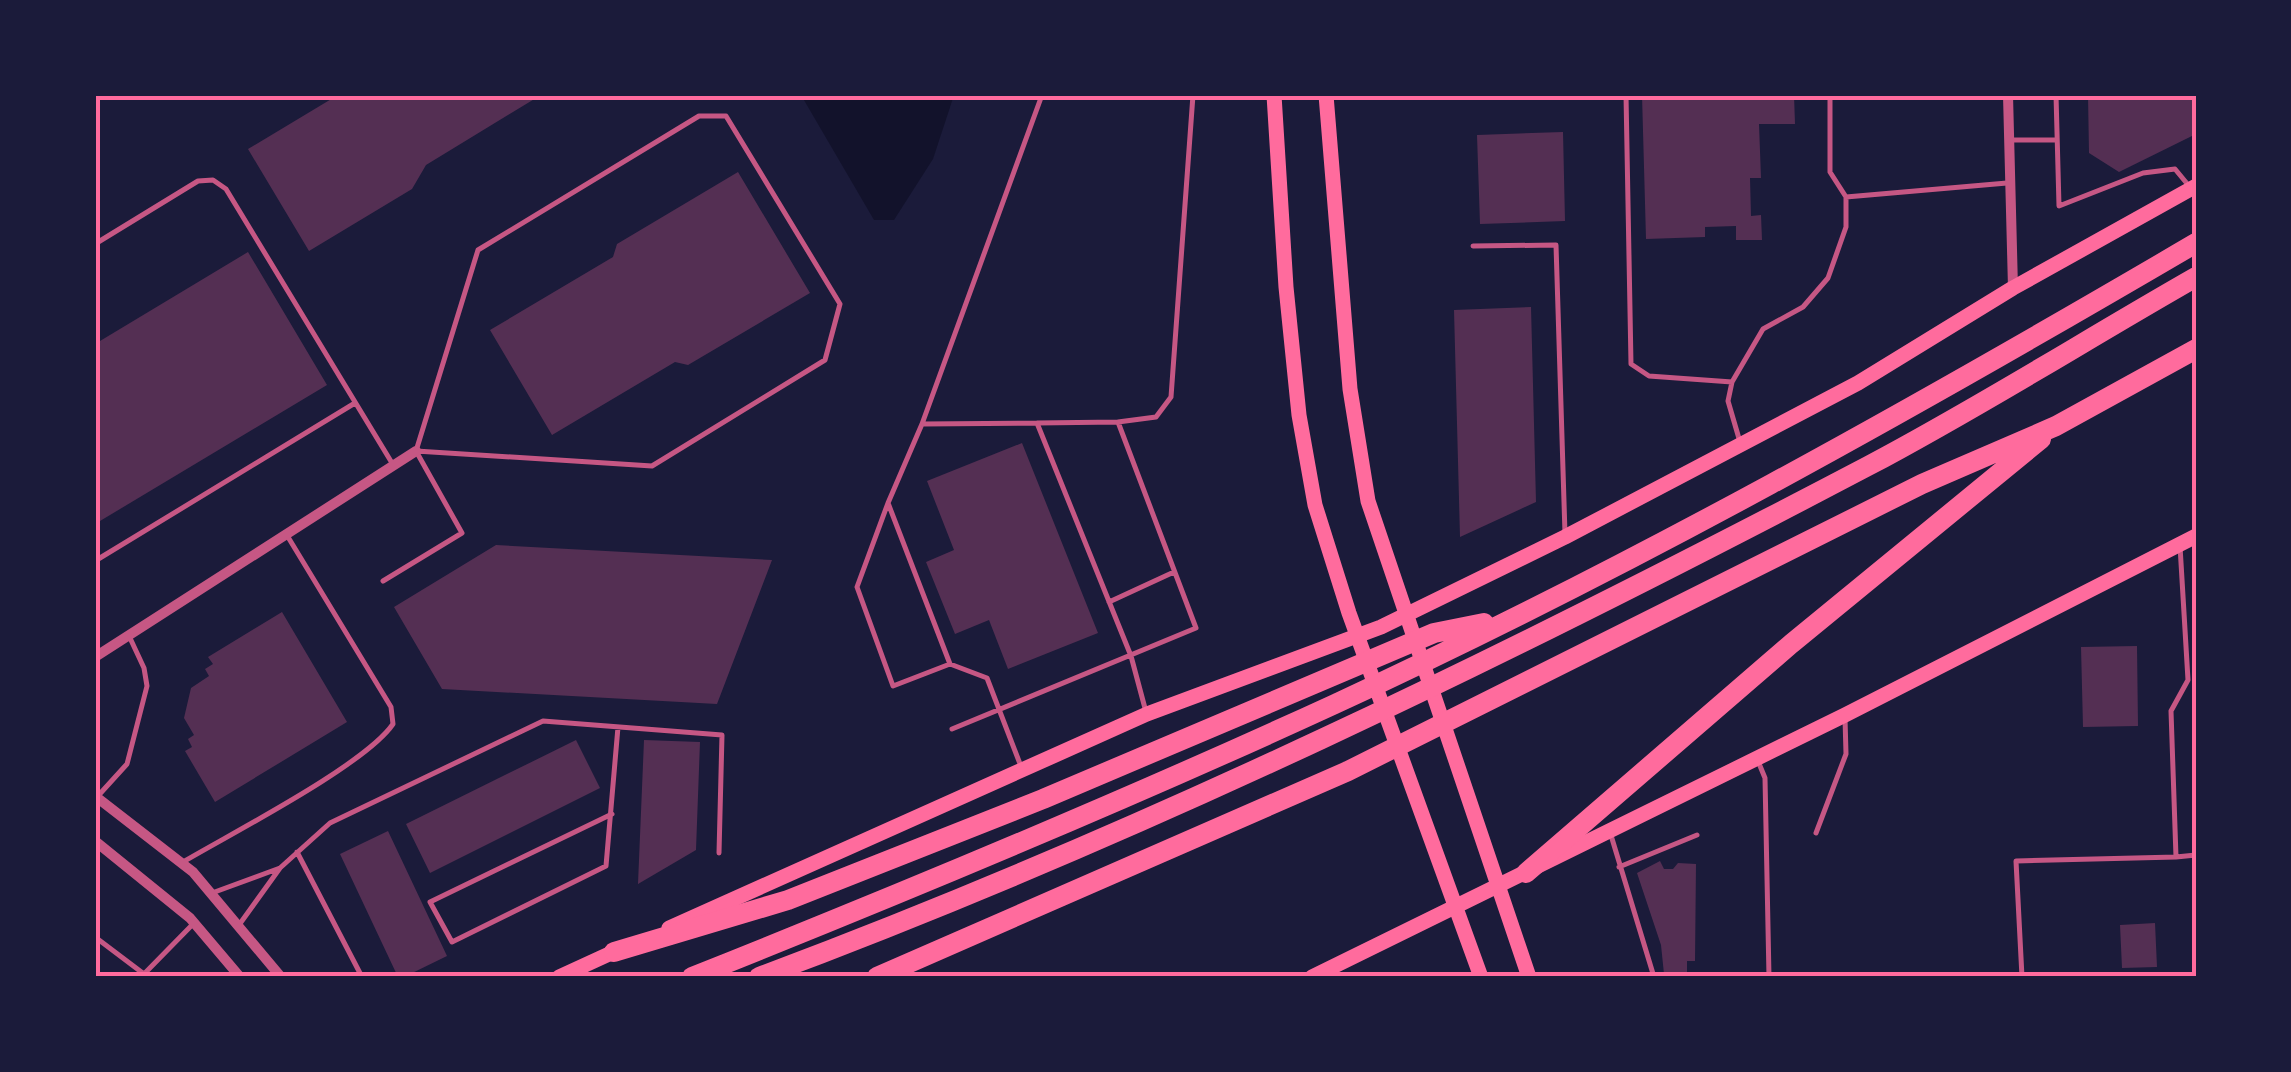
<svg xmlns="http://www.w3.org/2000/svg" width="2291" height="1072" font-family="Bitter,serif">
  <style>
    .water { fill: #12122b }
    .building { fill: #542f53 }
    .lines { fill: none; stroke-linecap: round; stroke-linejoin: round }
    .service { stroke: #c65784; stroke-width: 5 }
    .minor { stroke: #c65784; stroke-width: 10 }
    .secondary { stroke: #ff6b9d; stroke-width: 15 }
    .motorway { stroke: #ff6b9d; stroke-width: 20 }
    .neatline { fill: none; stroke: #ff6b9d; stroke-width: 4 }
  </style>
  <rect width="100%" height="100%" fill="#1b1b3a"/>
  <path class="water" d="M801,95H954L933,159L894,220H874Z"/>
  <path class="building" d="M338,95H541L426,165L412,189L309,251L248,149Z
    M1642,95H1794L1795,124H1759L1761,178H1750L1751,216L1761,215L1762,240H1736V226L1705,227V237L1646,239Z
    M2088,95H2196V134L2119,172L2089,153Z
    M1563,132L1565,221L1480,224L1477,135Z
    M738,172L810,293L688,365L675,362L552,435L490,330L613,257L617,244Z
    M248,252L327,385L95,524V344Z
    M1531,307L1536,502L1460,537L1454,310Z
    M1022,443L1098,633L1008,669L989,620L955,634L926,562L954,550L927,481Z
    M496,545L772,560L717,704L442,689L394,607Z
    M282,612L347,722L215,802L185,751L192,747L188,739L194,735L184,718L191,688L209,676L205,669L213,664L208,657Z
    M2137,646L2138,726L2083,727L2081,647Z
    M576,740L600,788L430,873L406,824Z
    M644,740L700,742L696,850L638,884Z
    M388,831L447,956L404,977H398L340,854Z
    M1660,861L1664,869H1673L1678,863L1696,864L1695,961H1687V972L1664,974L1661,945L1637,873Z
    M2155,923L2157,967L2122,968L2120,925Z"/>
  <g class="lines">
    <path class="service" d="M1626,95L1631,364L1649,376L1732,382
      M1830,95V172L1846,197
      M2056,95L2059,206L2143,173L2175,169L2189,186
      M2009,140H2056
      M95,244L198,181L213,180L226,189L392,463
      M1473,246L1556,245L1565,534
      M1118,422L1156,417L1171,397L1193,95
      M922,424L1042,95
      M1740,442L1728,401L1732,382L1763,329L1803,307L1828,278L1846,227V197L2007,183
      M888,503L857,587L893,686L950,664
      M2180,546L2188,680L2171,711L2176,857L2196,855
      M95,561L355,403
      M383,581L462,533L416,451L478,250L699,116H726L840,304L825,360L652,466L416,451
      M1109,602L1174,572
      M952,729L1196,628L1118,422L1037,423
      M1758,761L1765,778L1769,977
      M1022,769L987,678L950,664L888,503L922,424L1037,423L1131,656L1146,712
      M97,797L127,764L147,686L144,668L130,638
      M612,814L430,902L452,942L606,866L618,727
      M1610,832L1654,977
      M1816,833L1846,754L1845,718
      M297,852L362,977
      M183,862C232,833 365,765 393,724L391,707L288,537
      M1619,867L1697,835
      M280,868L330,823L543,721L722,735L719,853
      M212,893L280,868L239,925
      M95,937L144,974L194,923
      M2022,977L2016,861L2176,857"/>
    <path class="minor" d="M2008,95L2013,288
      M95,657L416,451
      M95,796L193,872L281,977
      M95,841L190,918L240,977"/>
    <path class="secondary" d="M1274,95L1286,287L1299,415L1315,505L1349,613L1481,977
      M1326,95L1350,389L1368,501L1529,977
      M669,928L1147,714L1381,627L1565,537L1858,383L2013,288L2196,186
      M559,977L620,949
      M1312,977L1845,715L2196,536"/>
    <path class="motorway" d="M1526,873L1791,644L2041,439
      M614,952L788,900L1043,799L1434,633L1484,623
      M692,977C908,891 1124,801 1335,704C1630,568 1916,407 2196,243
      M759,977C1140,835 1508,655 1868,466C1980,407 2087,339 2196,277
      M877,977L1348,771L1922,484L2056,426L2196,349"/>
  </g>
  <rect width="2291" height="1072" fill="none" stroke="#1b1b3a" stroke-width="195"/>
  <rect x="98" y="98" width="2096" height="876" class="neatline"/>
</svg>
